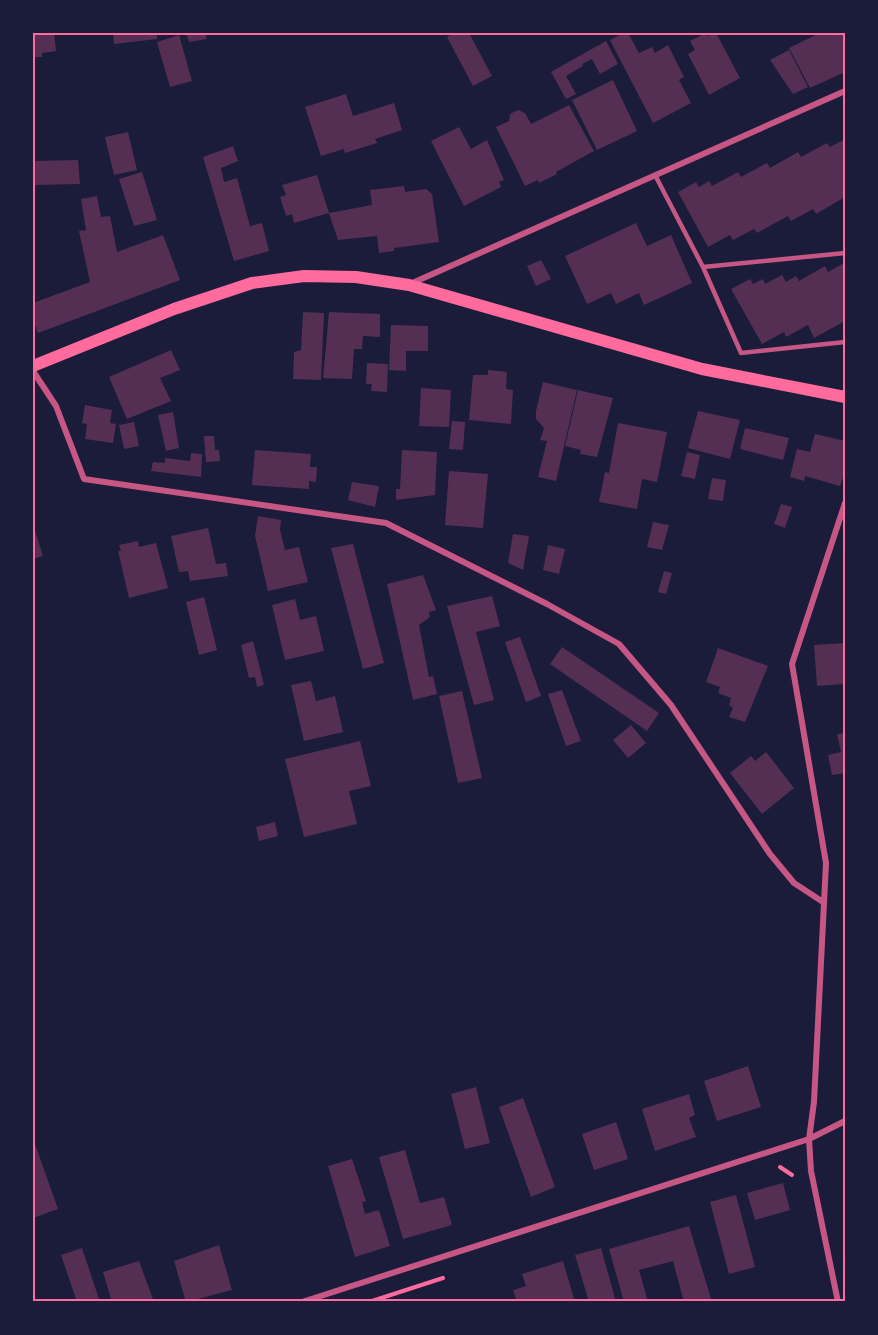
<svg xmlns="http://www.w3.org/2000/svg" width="878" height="1335" font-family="'Noto Serif',serif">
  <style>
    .building { fill: #542f53 }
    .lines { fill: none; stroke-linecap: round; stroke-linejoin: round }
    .path { stroke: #ff6b9d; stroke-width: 4 }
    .service { stroke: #c65784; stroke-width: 4.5 }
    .minor { stroke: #c65784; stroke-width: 6 }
    .secondary { stroke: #ff6b9d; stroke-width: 12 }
    .neatline { fill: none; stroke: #ff6b9d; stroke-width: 2 }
  </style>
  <rect width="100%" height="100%" fill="#1b1b3a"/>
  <path class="building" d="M33,33H54L56,51L42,53V57H34Z
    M113,33H157V39L114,44Z
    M186,33H205L207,39L189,42Z
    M453,33H469L492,76L473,86L447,37Z
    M624,33H628L639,53L652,47L655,53L668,45L684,77L679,80L691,103L653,123L610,40Z
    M706,33L708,36L716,33L740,78L709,95L688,54L695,50L690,41Z
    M820,33H845V72L810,88L789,48Z
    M179,35L192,81L170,87L157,42Z
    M606,41L618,64L600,74L592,59L582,64L583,66L566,76L576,94L566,99L551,72Z
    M789,50L808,87L793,94L770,60Z
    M613,80L637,131L597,150L572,100Z
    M346,94L353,116L394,103L402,130L375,139L377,143L345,153L344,149L321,156L305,107Z
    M569,105L594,151L556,172L557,174L539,183L538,180L525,186L496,127L509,121L510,114L518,110L525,113L531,124Z
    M459,127L471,149L487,140L504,180L499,182L501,187L464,206L431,141Z
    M128,132L137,170L114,175L105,137Z
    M845,139V197L816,214L813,209L791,221L788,216L757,233L754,229L733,240L730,235L708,247L678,192L696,182L699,187L709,181L712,186L738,172L741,177L767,163L770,168L798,152L801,157L827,143L830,147Z
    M233,146L238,161L221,168L224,182L237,178L250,226L262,223L269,251L234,261L203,157Z
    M78,160L80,184L33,185V161Z
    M142,172L157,220L134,226L119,179Z
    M317,175L329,213L294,223L292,214L286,216L280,197L286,195L282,185Z
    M404,186L405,192L426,189L432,194L439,242L394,248V251L379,253L377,236L338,240L329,213L372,205L370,190Z
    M97,196L101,217L110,216L117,252L163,235L180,280L38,333L33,320V303L90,282L79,231L86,230L81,199Z
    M636,223L647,246L671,235L692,283L644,305L639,293L616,304L611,293L587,304L565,256Z
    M541,260L551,279L536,286L527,266Z
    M844,263L845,321L814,338L808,325L786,337L784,332L762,344L731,289L750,279L753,284L763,279L765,284L782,275L786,282L796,276L799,281L825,266L828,272Z
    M303,312L324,313L321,380L293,379L294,352L301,350Z
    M329,312L380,314V337L363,336L362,349H354L352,379L323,378Z
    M391,325L428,326V351H406V371L389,370Z
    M171,350L180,370L160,378L171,401L127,419L109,377Z
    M367,363L388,364L387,392L371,391L372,384H366Z
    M488,370L507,372L506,389L513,390L511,424L469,420L473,375H488Z
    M543,382L577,390L556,481L538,477L547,441L540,440L544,428L536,419V411Z
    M421,388L451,390L449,427L419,426Z
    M578,390L613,398L597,457L580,454L581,450L565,446Z
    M85,405L112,410L110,423L116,424L113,443L85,439L87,424L82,423Z
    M698,411L740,420L730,459L688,448Z
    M173,412L179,448L166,451L158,415Z
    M452,421L465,422L463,450L449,449Z
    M134,422L139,446L124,449L119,425Z
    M618,423L667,432L657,482L642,479L637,509L599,502L605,472L609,473Z
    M745,428L789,438L783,460L740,449Z
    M815,434L845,441V472L840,486L805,476L804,481L790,477L797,449L810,452Z
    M204,436H214L215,450H219L220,461L206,462Z
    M255,450L311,454L310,467H317L316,482L309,481V489L252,485Z
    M402,450L437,452L435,495L396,500V489H400Z
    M687,452L700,455L695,479L681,476Z
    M191,453L202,454L201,477L151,471L153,462L165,463V458L190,461Z
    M449,471L488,474L483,528L445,525Z
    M712,478L726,480L723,501L708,499Z
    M352,482L379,486L375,507L348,500Z
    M781,504L792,507L785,528L774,524Z
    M258,516L281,520L280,530L285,550L299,547L308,582L268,591L255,536Z
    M653,522L669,525L662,550L647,547Z
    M33,524L43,556L33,559Z
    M208,528L216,564L226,563L228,576L190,581L188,571L179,572L171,536Z
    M513,534L529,536L523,570L508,563Z
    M138,541L139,547L156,543L168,588L129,598L118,551H121L119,545Z
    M353,544L384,663L363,669L331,548Z
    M548,545L565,549L559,574L543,570Z
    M664,571L672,573L666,594L658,592Z
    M423,575L436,610L429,612L430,617L419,625L429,677L433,676L437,694L413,700L387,584Z
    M492,596L500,626L476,632L494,700L474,705L447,606Z
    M204,597L217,650L199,655L186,602Z
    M295,599L300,620L316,616L324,651L285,660L272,605Z
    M520,637L541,696L526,702L505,642Z
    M253,641L264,685L257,687L255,677L249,678L241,645Z
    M845,643V684L817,686L814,645Z
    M562,647L659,713L647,731L550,664Z
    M718,648L768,666L745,722L729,717L733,708L729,705L731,698L718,693L720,687L706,682Z
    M311,681L316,701L335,696L343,732L304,741L291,685Z
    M562,690L581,741L566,746L548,694Z
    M462,691L482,778L458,783L439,696Z
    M631,725L646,743L628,758L613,740Z
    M845,733V773L832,775L828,755L841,752L837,734Z
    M360,741L371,786L349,791L357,824L304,837L285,759Z
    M766,752L794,788L762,814L730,773L751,756L755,761Z
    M275,822L278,836L259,841L256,827Z
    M748,1066L761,1107L717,1121L704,1081Z
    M476,1087L490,1143L465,1149L451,1094Z
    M689,1094L695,1115L689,1118L696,1137L655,1151L642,1109Z
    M523,1098L555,1187L531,1197L499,1107Z
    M616,1122L628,1159L594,1170L582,1134Z
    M35,1144L58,1209L33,1218V1145Z
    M405,1150L420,1203L444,1197L452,1225L403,1239L379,1157Z
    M352,1159L366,1201L362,1202L365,1214L379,1210L390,1246L355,1257L328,1166Z
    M783,1183L790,1210L755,1220L747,1193Z
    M736,1195L755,1267L729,1274L710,1202Z
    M689,1226L712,1302H684L673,1261L639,1270L648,1302H624L609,1249Z
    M219,1245L232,1290L186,1302L174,1261Z
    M82,1248L100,1302H77L61,1255Z
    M601,1248L616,1302H589L575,1255Z
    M139,1261L154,1302H112L103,1272Z
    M563,1261L575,1302H517L513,1290L526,1286L522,1274Z"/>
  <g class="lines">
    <path class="path" d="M780,1167L792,1175
      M369,1302L443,1278"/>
    <path class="service" d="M655,175L703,267
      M845,253L703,267L741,353L845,342"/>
    <path class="minor" d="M410,284L845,91
      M33,371L56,406L84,479L386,523L547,604L619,644L671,705L770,854L794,883L823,902
      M302,1302L809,1139L845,1121
      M838,1302L811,1171L809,1139L814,1102L826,863L792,664L845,503"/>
    <path class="secondary" d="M33,366L174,309L252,283L304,276L356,277L409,285L702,369L845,397"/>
  </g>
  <rect width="878" height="1335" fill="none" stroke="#1b1b3a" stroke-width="69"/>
  <rect x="34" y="34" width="810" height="1266" class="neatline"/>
</svg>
